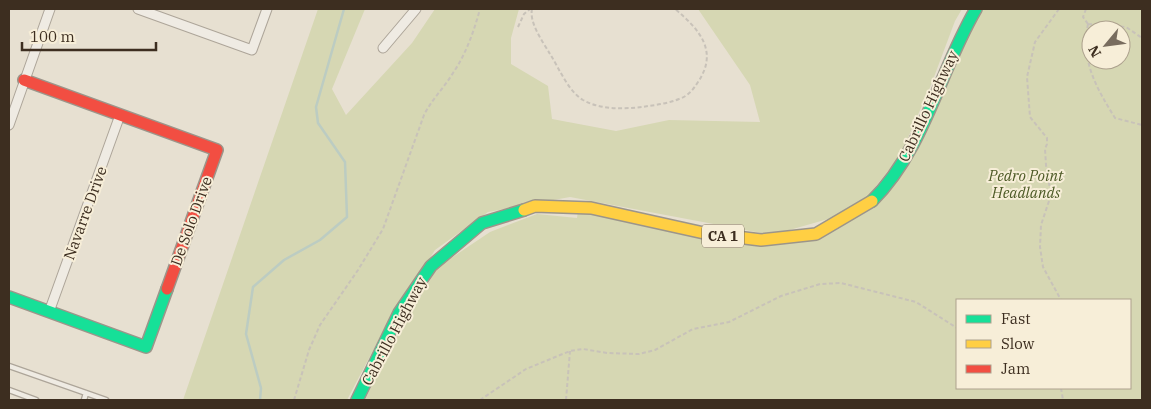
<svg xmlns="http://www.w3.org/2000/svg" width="1151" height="409" font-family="'IBM Plex Serif',serif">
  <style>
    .green { fill: #d6d7b3; fill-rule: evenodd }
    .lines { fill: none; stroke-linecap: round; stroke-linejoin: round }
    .stream { stroke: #bcccc2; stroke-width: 2.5 }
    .lane-casing { stroke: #ada599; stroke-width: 7 }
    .street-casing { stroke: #ada599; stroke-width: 11 }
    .fast-casing { stroke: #9c958a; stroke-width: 14 }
    .slow-casing { stroke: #9c958a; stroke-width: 14 }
    .jam-casing { stroke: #9c958a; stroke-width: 14 }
    .path { stroke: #c8c2b9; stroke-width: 2; stroke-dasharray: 4 2.5; stroke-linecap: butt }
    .lane { stroke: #efebe3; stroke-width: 4.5 }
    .street { stroke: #efebe3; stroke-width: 9 }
    .fast { stroke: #16e098; stroke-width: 11 }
    .slow { stroke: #ffcf43; stroke-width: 11 }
    .jam { stroke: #f24e42; stroke-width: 11 }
    .labels { text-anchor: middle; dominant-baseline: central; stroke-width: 4; stroke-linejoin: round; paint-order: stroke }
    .shield { fill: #f7eed8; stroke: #756857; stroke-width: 1 }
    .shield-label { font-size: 14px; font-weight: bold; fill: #3d2e20 }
    .street-label { font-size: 15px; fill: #3d2e20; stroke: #f7eed8 }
    .park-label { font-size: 15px; font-style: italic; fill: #4d5a26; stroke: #f7eed8 }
  </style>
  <rect width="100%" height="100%" fill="#e7e0d1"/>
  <path class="green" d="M318,9H365L332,89L346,115L412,43L435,9H519L511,38V64L548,86L552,119L616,131L669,120L760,122L750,85L698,9H962L955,21L931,85L900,156L856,211L772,235L570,197L488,212L435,250L379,339L347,400H183Z
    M983,9H1142V400H365L388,351L438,267L490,232L537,214L577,218L579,203L743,237L832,226L894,173ZM1091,30H1121V60H1091ZM957,300H1130V388H957Z"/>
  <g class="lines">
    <path class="stream" d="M260,400L261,388L246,334L253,287L284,260L320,240L347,217L345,162L318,123L316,107L344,9"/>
    <g class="lane-casing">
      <path id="lane" d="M9,366L106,400
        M9,390L36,400
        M84,400L86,393"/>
    </g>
    <g class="street-casing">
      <path id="street" d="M138,9L252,50L267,9
        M383,48L416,9
        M9,125L50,9
        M49,312L120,115"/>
    </g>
    <g class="fast-casing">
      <path id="fast" d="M872,201C925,148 939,72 976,9
        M9,297L146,347L167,289
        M357,400L399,313L431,266L482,223L524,210"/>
    </g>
    <g class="slow-casing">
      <path id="slow" d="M524,210L535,206L591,208L704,233L761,240L816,234L872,201"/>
    </g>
    <g class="jam-casing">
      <path id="jam" d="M24,80L217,150L167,289"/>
    </g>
    <path class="path" d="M532,9C529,23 543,42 550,54C559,68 568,91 583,100C601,110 622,109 642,107C654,105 667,104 679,99C688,96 693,90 698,82C719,51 699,29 675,9
      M1059,9L1035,42L1027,77L1030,117L1047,138V144L1045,149L1046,165L1051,195L1041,225L1040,247L1043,267L1061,300
      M1086,9L1083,17L1088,24
      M1088,24C1081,62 1096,87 1115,118L1142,125
      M1088,24L1126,27L1142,38
      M518,27L524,14L530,9
      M1061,388L1063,400
      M294,400L309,350L320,325L358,270L383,229L424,115C432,99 444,88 453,73C466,54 474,31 480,9
      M480,400L526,369L570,351L583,349L607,353L639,354L655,350L693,329L729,322L781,296L820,284L841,283L916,302L957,328
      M566,400L570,351"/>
    <use href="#lane" class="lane"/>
    <use href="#street" class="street"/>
    <use href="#fast" class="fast"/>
    <use href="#slow" class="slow"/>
    <use href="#jam" class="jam"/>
  </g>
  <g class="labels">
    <rect class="shield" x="702" y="224.5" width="42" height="23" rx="4"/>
    <g class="shield-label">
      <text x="723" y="236">CA 1</text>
    </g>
    <g class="street-label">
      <text transform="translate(928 106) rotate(-65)">Cabrillo Highway</text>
      <text transform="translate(85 213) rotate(-70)">Navarre Drive</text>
      <text transform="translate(191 221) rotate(-70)">De Solo Drive</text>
      <text transform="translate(394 331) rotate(-62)">Cabrillo Highway</text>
    </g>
    <g class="park-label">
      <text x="1026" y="175">Pedro Point<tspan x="1026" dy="17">Headlands</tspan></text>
    </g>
  </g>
  <rect width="1151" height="409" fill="none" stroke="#3d2e20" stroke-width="20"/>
  <rect x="956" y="299" width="175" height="90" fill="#f7eed8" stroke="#ada18e"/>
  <rect x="966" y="315" width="25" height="8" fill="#16e098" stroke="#ada18e"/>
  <text x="1001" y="324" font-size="15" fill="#3d2e20">Fast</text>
  <rect x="966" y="340" width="25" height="8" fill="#ffcf43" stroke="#ada18e"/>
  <text x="1001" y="349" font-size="15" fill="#3d2e20">Slow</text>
  <rect x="966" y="365" width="25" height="8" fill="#f24e42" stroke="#ada18e"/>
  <text x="1001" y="374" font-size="15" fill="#3d2e20">Jam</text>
  <g transform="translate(1106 45) rotate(241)"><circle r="24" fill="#f7eed8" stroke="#ada18e"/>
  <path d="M0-4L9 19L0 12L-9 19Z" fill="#786c5e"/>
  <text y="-8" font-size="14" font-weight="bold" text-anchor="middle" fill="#3d2e20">N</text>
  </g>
  <path d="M22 42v8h134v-8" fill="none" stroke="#3d2e20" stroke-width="2.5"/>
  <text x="30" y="42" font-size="15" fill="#3d2e20" stroke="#f7eed8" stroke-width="4" paint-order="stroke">100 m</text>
</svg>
